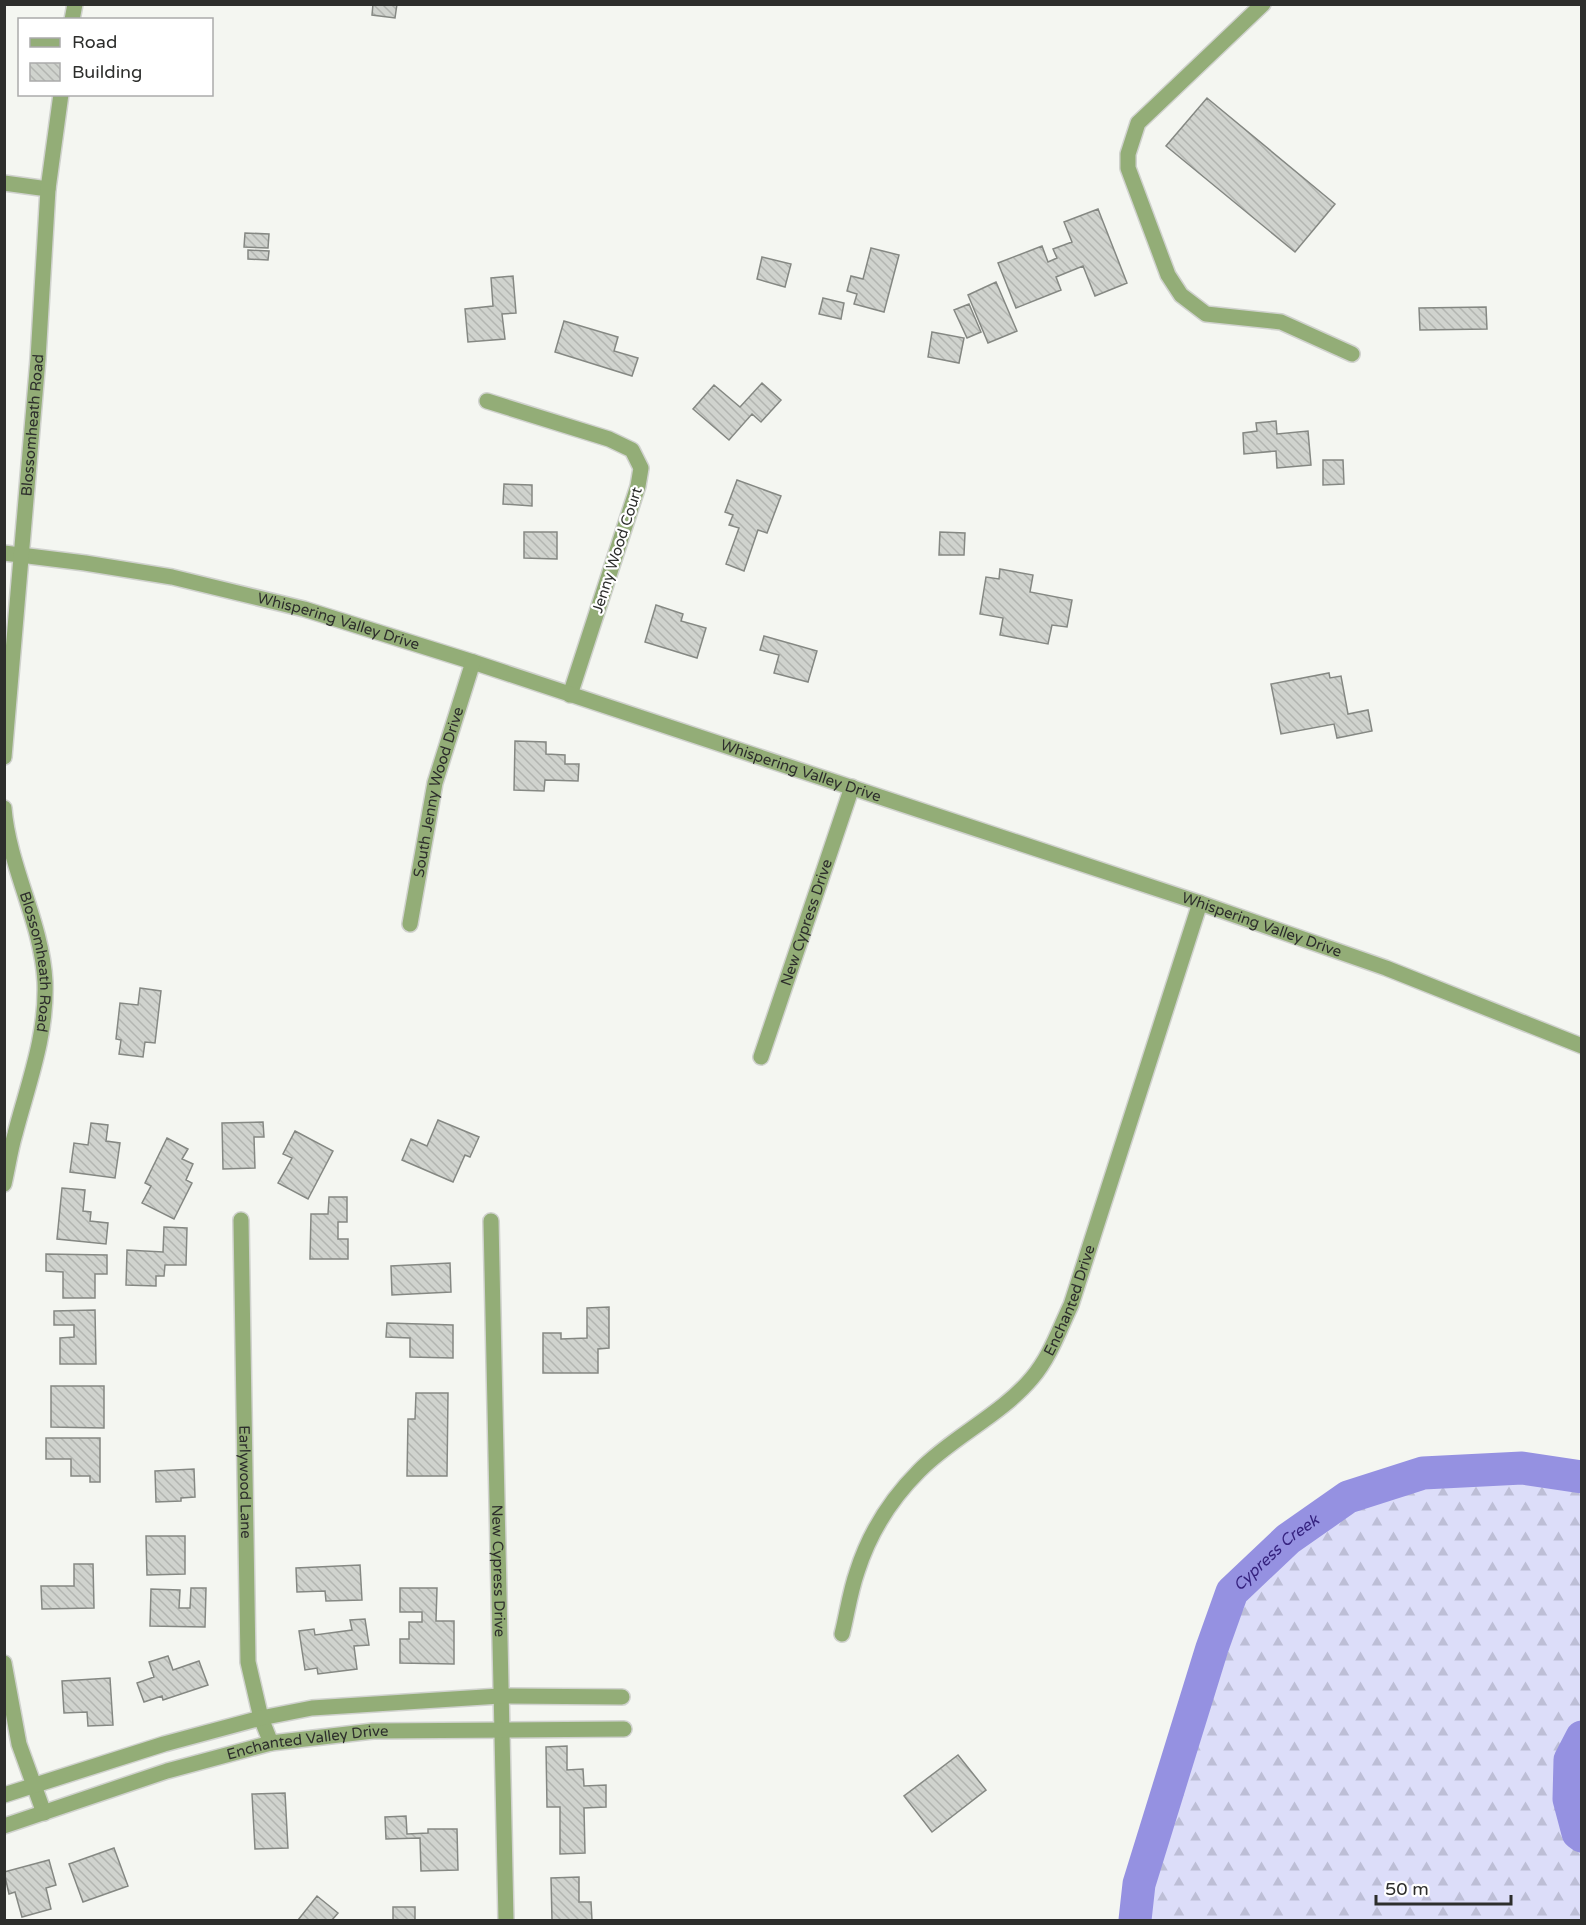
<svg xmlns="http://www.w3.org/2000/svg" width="1586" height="1925" font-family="'Varela Round',sans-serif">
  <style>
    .forest { fill: url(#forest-firs) }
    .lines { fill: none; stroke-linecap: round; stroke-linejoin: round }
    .river { stroke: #9591e1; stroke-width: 33 }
    .building { fill: url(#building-back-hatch); stroke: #858883; stroke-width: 1.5 }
    .minor-casing { stroke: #d0d2ce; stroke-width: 18 }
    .minor { stroke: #93ad77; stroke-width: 15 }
    .labels { text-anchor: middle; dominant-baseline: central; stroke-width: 4.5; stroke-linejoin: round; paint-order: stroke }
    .street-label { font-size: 15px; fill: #2d2e2c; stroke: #fff }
    .water-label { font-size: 16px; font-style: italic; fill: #36237f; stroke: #fff }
  </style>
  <defs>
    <pattern id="forest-firs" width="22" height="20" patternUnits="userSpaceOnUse" patternTransform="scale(1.5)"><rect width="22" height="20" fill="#dcddf9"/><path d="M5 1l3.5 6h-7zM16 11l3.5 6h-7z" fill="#bdbed6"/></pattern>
    <pattern id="building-back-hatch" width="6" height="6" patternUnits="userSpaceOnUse" patternTransform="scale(1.5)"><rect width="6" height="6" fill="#d0d3ce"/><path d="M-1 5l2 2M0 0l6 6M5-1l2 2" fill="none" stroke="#b3b5b1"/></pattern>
  </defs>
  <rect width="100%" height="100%" fill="#f4f6f1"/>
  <path class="forest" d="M1522,1468L1581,1477L1582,1737L1570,1760L1569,1799L1578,1833L1581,1836V1920H1135L1139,1884L1212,1648L1232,1592L1288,1539L1348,1497L1423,1473Z"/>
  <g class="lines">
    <g class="river">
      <path d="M1582,1737L1570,1760L1569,1799L1578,1833L1582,1836"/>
      <path id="s1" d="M1135,1920L1139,1884L1212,1648L1232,1592L1288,1539L1348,1497L1423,1473L1522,1468L1582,1477"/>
    </g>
  </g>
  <path class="building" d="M373,4H397L395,18L372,15Z
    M1207,98L1335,204L1295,252L1166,146Z
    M1098,209L1127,283L1095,296L1083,266L1056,277L1061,290L1016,308L998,263L1042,246L1048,262L1057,258L1053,249L1072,242L1064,222Z
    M245,233L269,234L268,248L244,247Z
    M871,248L899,255L884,312L854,304L857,294L847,291L851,276L863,279Z
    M248,250L269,251L268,260L248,259Z
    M762,257L791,264L785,287L757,279Z
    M513,276L516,313L502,314L505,339L468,342L465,309L493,306L491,278Z
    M996,282L1017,331L988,343L968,295Z
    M823,298L844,303L841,319L819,314Z
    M969,304L981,332L967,338L954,310Z
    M1486,307L1487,329L1420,330L1419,308Z
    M564,321L618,337L614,351L638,358L632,376L555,352Z
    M932,332L964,338L959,363L928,357Z
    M762,383L781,400L761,422L752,414L729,440L693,409L714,385L740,407Z
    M1276,421L1277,434L1308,431L1311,465L1277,468L1276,451L1244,454L1243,433L1257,431L1256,423Z
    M1323,460H1343L1344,484L1323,485Z
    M737,480L781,496L767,533L758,530L744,571L726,564L739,528L729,525L733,515L725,512Z
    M504,484L532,485V506L503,504Z
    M524,532H557V559L524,558Z
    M940,532L965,533L964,555H939Z
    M1000,569L1033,575L1030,592L1072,600L1067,627L1052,625L1048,644L1000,635L1003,618L980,614L986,577L999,579Z
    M656,605L683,614L681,621L706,628L697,658L645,642Z
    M764,636L817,651L808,682L774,673L779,655L760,650Z
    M1329,673L1330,678L1341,676L1348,714L1368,710L1372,731L1337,738L1334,724L1281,734L1271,684Z
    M515,741L546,742V754L565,755V764H579L578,781L545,780L544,791L514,790Z
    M140,988L161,991L155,1043L145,1042L143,1057L119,1054L121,1040L116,1039L120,1003L138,1005Z
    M438,1120L479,1137L470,1157L465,1155L453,1182L402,1160L411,1139L427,1146Z
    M263,1122L264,1137H254L255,1168L223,1169L222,1123Z
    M91,1123L108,1125L106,1141L120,1143L115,1178L70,1172L74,1143L88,1145Z
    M295,1131L333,1151L308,1199L278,1183L292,1158L283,1154Z
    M167,1138L188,1149L182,1159L193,1164L186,1180L192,1183L174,1219L142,1203L151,1186L145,1183Z
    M62,1188L85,1190L83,1211L91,1212L90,1221L108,1223L106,1244L57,1239Z
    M329,1197H347V1222H338V1239H348V1259H310L311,1214H328Z
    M164,1227L187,1228L186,1265H165L164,1276H156V1286L126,1285L127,1250L163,1252Z
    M46,1254L107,1255V1274H95V1298H63V1272L46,1271Z
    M450,1263L451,1292L392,1295L391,1266Z
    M609,1307V1348L598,1349V1373H543V1333H561V1339L587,1338V1308Z
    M95,1310L96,1364H60V1338L74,1337V1325H54V1311Z
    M387,1323L453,1325V1358L410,1357V1338L386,1337Z
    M51,1386H104V1428L51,1427Z
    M416,1393H448L447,1476H407L408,1419H415Z
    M46,1438H100V1482H90V1476H71V1459H46Z
    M194,1469L195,1497L181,1498V1501L156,1502L155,1471Z
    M146,1536H185V1574L147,1575Z
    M74,1564H93L94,1608L42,1609L41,1586H74Z
    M360,1565L362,1600L326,1601L325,1591L297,1592L296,1568Z
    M191,1588H206L205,1627L150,1626L151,1589L180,1590L179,1608H190Z
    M400,1588H437L436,1621H454V1664L400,1663V1639H409V1622H422V1612H400Z
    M365,1619L369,1645L354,1646L357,1669L318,1674L317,1668L305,1670L299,1631L314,1629L315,1635L352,1630L350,1620Z
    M168,1656L173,1670L199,1661L208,1685L163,1700L162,1696L144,1702L137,1683L154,1677L149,1662Z
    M110,1678L113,1725L88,1726L87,1712L64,1713L62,1681Z
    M567,1746V1770L583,1769L584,1786L606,1785V1807L584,1808L585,1853L560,1854V1807H547L546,1747Z
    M958,1755L986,1790L932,1832L904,1796Z
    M285,1793L288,1848L255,1849L252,1794Z
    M406,1816L407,1834L428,1833V1829H457L458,1870L421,1871L420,1838L386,1839L385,1817Z
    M114,1848L128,1886L83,1902L69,1864Z
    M49,1860L56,1885L46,1888L51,1909L22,1917L15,1892L9,1894L4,1872Z
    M579,1877V1902H591L592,1920H552L551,1878Z
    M317,1896L338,1913L332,1920H298Z
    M393,1907H415V1920H393Z"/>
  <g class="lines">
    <g class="minor-casing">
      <g id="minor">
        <path d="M1263,4L1138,123L1128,154V168L1168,275L1181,295L1206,314L1281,322L1352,354"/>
        <path d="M72,20L75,4"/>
        <path d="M4,183L48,189"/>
        <path d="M487,401L609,439L632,450L641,468L638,486L570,695"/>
        <path id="s2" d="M4,553L85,563L172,577L304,609L473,662L1200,903L1386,968L1582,1046"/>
        <path id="s3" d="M4,757L38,359L48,189L61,94"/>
        <path id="s4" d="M4,808C9,868 42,922 45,982C47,1036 28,1084 15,1134C10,1151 8,1167 4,1184"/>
        <path id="s5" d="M410,924L435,783L473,662"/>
        <path id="s6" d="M761,1057L852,787"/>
        <path id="s7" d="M241,1220L248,1662L261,1718L271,1743"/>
        <path id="s8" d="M491,1221L506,1920"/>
        <path id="s9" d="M842,1634C847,1614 850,1592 857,1572C869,1534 891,1499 919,1471C952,1437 1001,1415 1032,1378C1050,1357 1059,1330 1071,1305L1200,903"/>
        <path d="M4,1663L19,1744L44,1813"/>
        <path d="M4,1795L164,1744L261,1718L312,1708L500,1696L622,1697"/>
        <path id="s10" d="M4,1826L167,1771L271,1743L373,1731L624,1729"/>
      </g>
    </g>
    <use href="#minor" class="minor"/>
  </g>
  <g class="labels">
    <g class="street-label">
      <text stroke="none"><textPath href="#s3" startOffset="333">Blossomheath Road</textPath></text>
      <text transform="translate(617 550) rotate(-72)">Jenny Wood Court</text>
      <text stroke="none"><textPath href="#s2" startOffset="342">Whispering Valley Drive</textPath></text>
      <text stroke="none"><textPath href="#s2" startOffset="828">Whispering Valley Drive</textPath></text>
      <text stroke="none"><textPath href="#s5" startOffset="135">South Jenny Wood Drive</textPath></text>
      <text stroke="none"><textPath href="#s6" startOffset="142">New Cypress Drive</textPath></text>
      <text stroke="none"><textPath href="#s2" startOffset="1314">Whispering Valley Drive</textPath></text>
      <text stroke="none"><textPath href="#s4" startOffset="158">Blossomheath Road</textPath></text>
      <text stroke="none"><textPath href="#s9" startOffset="417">Enchanted Drive</textPath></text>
      <text stroke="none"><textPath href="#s7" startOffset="262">Earlywood Lane</textPath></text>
      <text stroke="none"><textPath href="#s8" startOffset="350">New Cypress Drive</textPath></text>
      <text stroke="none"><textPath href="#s10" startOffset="316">Enchanted Valley Drive</textPath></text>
    </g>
    <g class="water-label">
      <text stroke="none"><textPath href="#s1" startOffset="402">Cypress Creek</textPath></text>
    </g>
  </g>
  <rect width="1586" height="1925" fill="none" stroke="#2d2e2c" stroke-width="12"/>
  <rect x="18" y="18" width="195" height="78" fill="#ffffff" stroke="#ababab" stroke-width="1.5"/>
  <rect x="30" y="38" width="30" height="9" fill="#93ad77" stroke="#ababab" stroke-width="1.5"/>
  <text x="72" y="48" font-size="18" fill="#2d2e2c">Road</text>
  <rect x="30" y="63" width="30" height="18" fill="url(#building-back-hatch)" stroke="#ababab" stroke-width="1.5"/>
  <text x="72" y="78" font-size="18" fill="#2d2e2c">Building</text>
  <path d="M1376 1895v9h135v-9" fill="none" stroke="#2d2e2c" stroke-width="3"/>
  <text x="1385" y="1895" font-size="18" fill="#2d2e2c" stroke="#ffffff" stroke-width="4.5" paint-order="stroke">50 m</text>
</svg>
